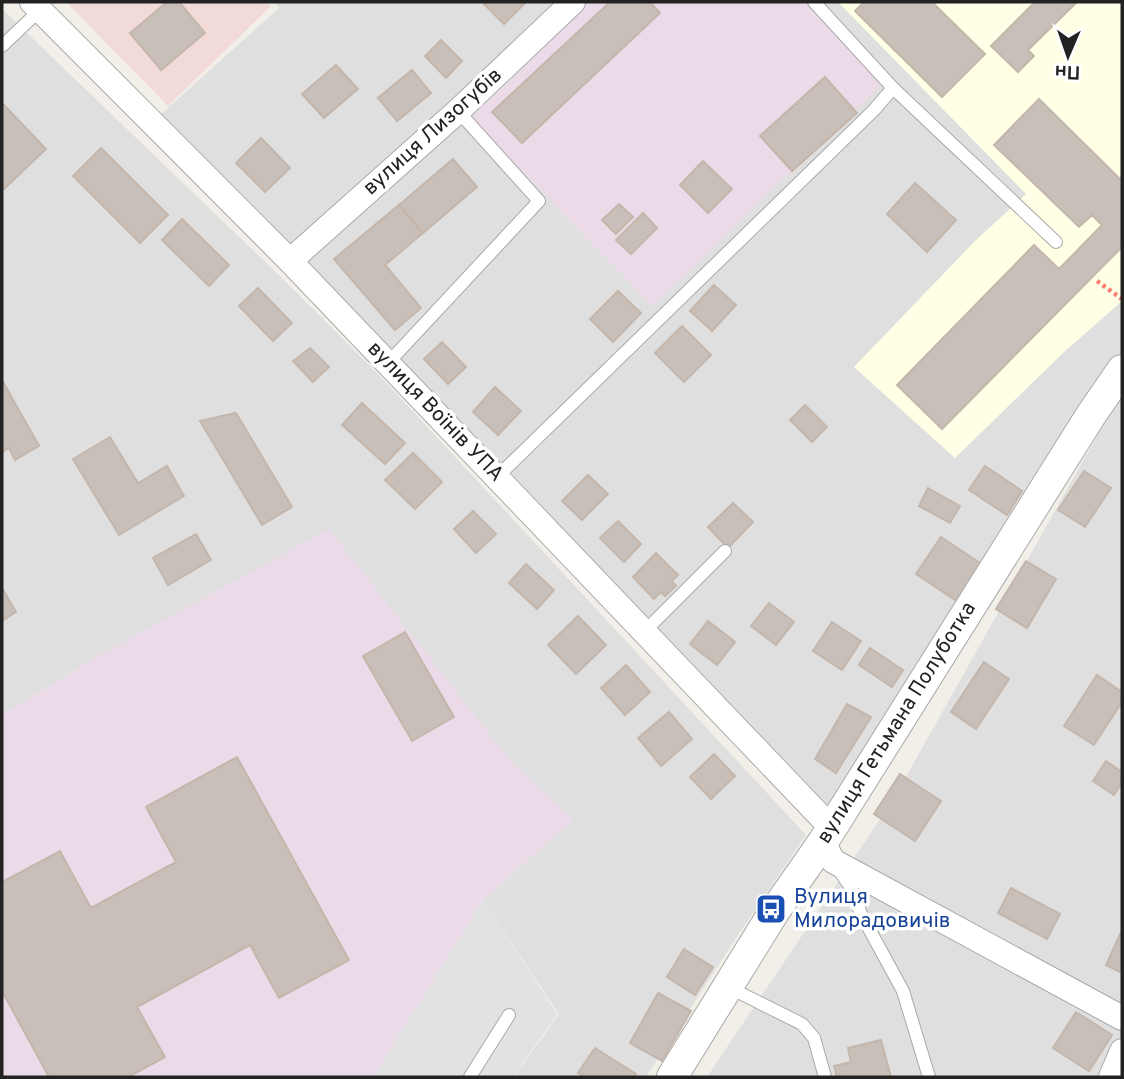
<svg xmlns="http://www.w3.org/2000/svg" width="1124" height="1079" font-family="Overpass,sans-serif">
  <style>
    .residential { fill: #e0dfdf }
    .commercial { fill: #f2dad9 }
    .industrial { fill: #ebdbe8 }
    .education { fill: #ffffe5 }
    .parking { fill: #e2e2e2 }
    .building { fill: #c7bfb8; stroke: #c4b6ab; stroke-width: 2 }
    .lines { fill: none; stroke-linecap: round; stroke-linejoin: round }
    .service-casing { stroke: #a9a9a9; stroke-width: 14 }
    .minor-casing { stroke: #a9a9a9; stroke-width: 26 }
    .tertiary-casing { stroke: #a9a9a9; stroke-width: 32 }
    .path { stroke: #fa8072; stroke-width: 4.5; stroke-dasharray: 3.5 3.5; stroke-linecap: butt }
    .service { stroke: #fff; stroke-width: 12 }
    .minor { stroke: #fff; stroke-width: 24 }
    .tertiary { stroke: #fff; stroke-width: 30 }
    .labels { text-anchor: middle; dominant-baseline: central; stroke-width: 7; stroke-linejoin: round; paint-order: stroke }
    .street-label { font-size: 21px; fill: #222; stroke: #fff }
    .transit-label { font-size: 21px; fill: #164399; stroke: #fff; text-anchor: start }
  </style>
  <rect width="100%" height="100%" fill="#f2efe9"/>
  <path class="residential" d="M274,2H1122V356L832,809L467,428L160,115L279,8Z
    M2,9L285,281L379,375L806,835L734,941L646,1077H514L559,1014L483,900L573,820L509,759L98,656L2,715Z
    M1122,398V1077H707L893,800L1111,411Z"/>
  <path class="commercial" d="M66,2H267L271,6L168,106Z"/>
  <path class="industrial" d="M582,2H807L885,81L653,306L466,115Z
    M329,529L509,759L573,820L483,900L557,1014L513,1077H2V715L98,656Z"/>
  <path class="education" d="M838,2H1122V301L1064,352L955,458L854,367L974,242L1026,194Z"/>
  <path class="parking" d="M483,900L557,1014L513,1077H373Z"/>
  <path class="building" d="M167,2H179L205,33L161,70L130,33Z
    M486,2H526L504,24L484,4Z
    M610,2H650L660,13L522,143L492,112Z
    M864,2H932L985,54L942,97L855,11Z
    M1035,2H1077L1028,50L1034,56L1018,72L991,46Z
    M441,40L462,61L446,78L425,56Z
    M336,65L358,89L324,118L302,94Z
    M412,70L431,93L397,121L378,98Z
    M825,77L857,113L792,171L760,136Z
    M1039,99L1120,179L1122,177V247L942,429L897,385L1034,245L1059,269L1102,225L1092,215L1079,227L994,145Z
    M2,103L46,149L2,191Z
    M261,138L290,168L265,192L236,163Z
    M101,148L168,215L140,243L73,176Z
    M453,159L477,187L423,233L399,205Z
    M703,161L732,189L708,213L680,185Z
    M915,183L956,220L927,252L887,214Z
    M619,204L633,217L616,234L602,220Z
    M399,205L423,233L385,265L421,308L395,330L334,259Z
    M643,213L657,228L631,254L616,240Z
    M182,219L229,265L209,286L162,240Z
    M714,285L736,305L712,331L690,311Z
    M258,288L292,323L273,341L239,306Z
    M618,291L641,313L613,342L590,319Z
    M682,326L711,355L684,382L655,353Z
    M442,342L466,367L448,384L424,359Z
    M310,348L329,367L313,382L293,361Z
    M2,380L39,446L15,460L9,448L2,452Z
    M495,387L521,411L498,435L473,412Z
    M362,403L405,443L385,464L342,425Z
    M805,405L827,427L812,442L790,420Z
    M236,413L292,507L262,525L200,421Z
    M110,437L138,483L167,466L184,496L119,535L73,459Z
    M413,453L442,482L415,509L385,480Z
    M985,466L1022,491L1007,515L969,490Z
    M1084,471L1111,488L1085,527L1058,510Z
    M588,475L608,494L582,520L562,501Z
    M928,488L960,506L950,523L919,506Z
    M733,503L753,522L728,548L708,527Z
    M473,511L496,534L476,553L454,529Z
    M618,521L641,544L624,562L600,538Z
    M196,534L211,560L168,585L153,558Z
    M941,537L983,565L958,602L916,574Z
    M656,553L678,575L672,581L676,586L665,596L661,592L654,599L633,577Z
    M1026,561L1056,579L1027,628L996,609Z
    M526,564L554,590L537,609L509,583Z
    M2,588L16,612L2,621Z
    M769,603L794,622L776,645L751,626Z
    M578,616L606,645L576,674L548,645Z
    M708,621L735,642L717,665L690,644Z
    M832,622L861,641L842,670L813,651Z
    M405,632L454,717L412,741L363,656Z
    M870,648L903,670L892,687L859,665Z
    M984,662L1009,679L976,729L951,712Z
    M626,665L650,692L625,715L601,688Z
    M1097,675L1122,692V702L1094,745L1064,726Z
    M847,704L871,717L836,773L815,759Z
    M669,712L692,739L661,766L638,738Z
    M714,754L735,776L711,799L690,777Z
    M237,757L349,960L279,998L250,945L137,1007L165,1057L128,1077H49L2,991V882L60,851L91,908L176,862L146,807Z
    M1106,761L1122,772V782L1114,795L1093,781Z
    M900,774L941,801L915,841L874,814Z
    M1011,888L1060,914L1047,939L998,913Z
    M1122,930V973L1106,965Z
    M684,949L713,967L695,995L667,977Z
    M658,993L691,1011L662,1061L630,1043Z
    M1076,1012L1112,1035L1089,1071L1053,1048Z
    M881,1040L891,1077H837L834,1066L851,1062L848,1048Z
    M595,1048L636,1074L634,1077H585L578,1073Z"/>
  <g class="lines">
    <g class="service-casing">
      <path id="service" d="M2,46L40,10
        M893,88L1056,242
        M388,363L539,201L458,111
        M497,477L874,110L893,88L814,2
        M645,631L725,551
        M839,870L850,886L861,914L903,991L929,1077
        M728,987L802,1024L814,1038L825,1077
        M470,1077L509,1015"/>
    </g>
    <g class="minor-casing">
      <path id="minor" d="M32,2L290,261L822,818L834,823
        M290,261L458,111L573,2
        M823,842L833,861L1122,1018
        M1111,1077L1122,1051"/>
    </g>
    <g class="tertiary-casing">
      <path id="tertiary" d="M672,1077L774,912L823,842L1091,415L1122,370"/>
    </g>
    <path class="path" d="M1097,281L1122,299"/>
    <use href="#service" class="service"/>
    <use href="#minor" class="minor"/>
    <use href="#tertiary" class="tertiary"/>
  </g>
  <defs>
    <g id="bus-square" transform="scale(1.575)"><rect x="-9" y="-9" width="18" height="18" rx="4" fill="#1a4fb4" stroke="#fff"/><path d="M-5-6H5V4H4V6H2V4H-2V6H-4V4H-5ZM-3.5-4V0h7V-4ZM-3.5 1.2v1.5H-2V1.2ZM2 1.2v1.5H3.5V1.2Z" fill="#fff"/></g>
  </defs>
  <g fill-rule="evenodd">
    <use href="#bus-square" x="771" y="909"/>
  </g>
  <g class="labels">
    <g class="street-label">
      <text transform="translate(433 132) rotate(-42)">вулиця Лизогубів</text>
      <text transform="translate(435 412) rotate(46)">вулиця Воїнів УПА</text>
      <text transform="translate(897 723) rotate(-58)">вулиця Гетьмана Полуботка</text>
    </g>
    <g class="transit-label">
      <text x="794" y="897">Вулиця<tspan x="794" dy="24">Милорадовичів</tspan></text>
    </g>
  </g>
  <rect width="1124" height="1079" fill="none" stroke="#222222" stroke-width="7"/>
  <g transform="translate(1068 56) rotate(182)" stroke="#ffffff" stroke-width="5" paint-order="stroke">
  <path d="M0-5L12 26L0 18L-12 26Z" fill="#222222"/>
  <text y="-10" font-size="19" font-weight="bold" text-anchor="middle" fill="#222222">Пн</text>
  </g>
</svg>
